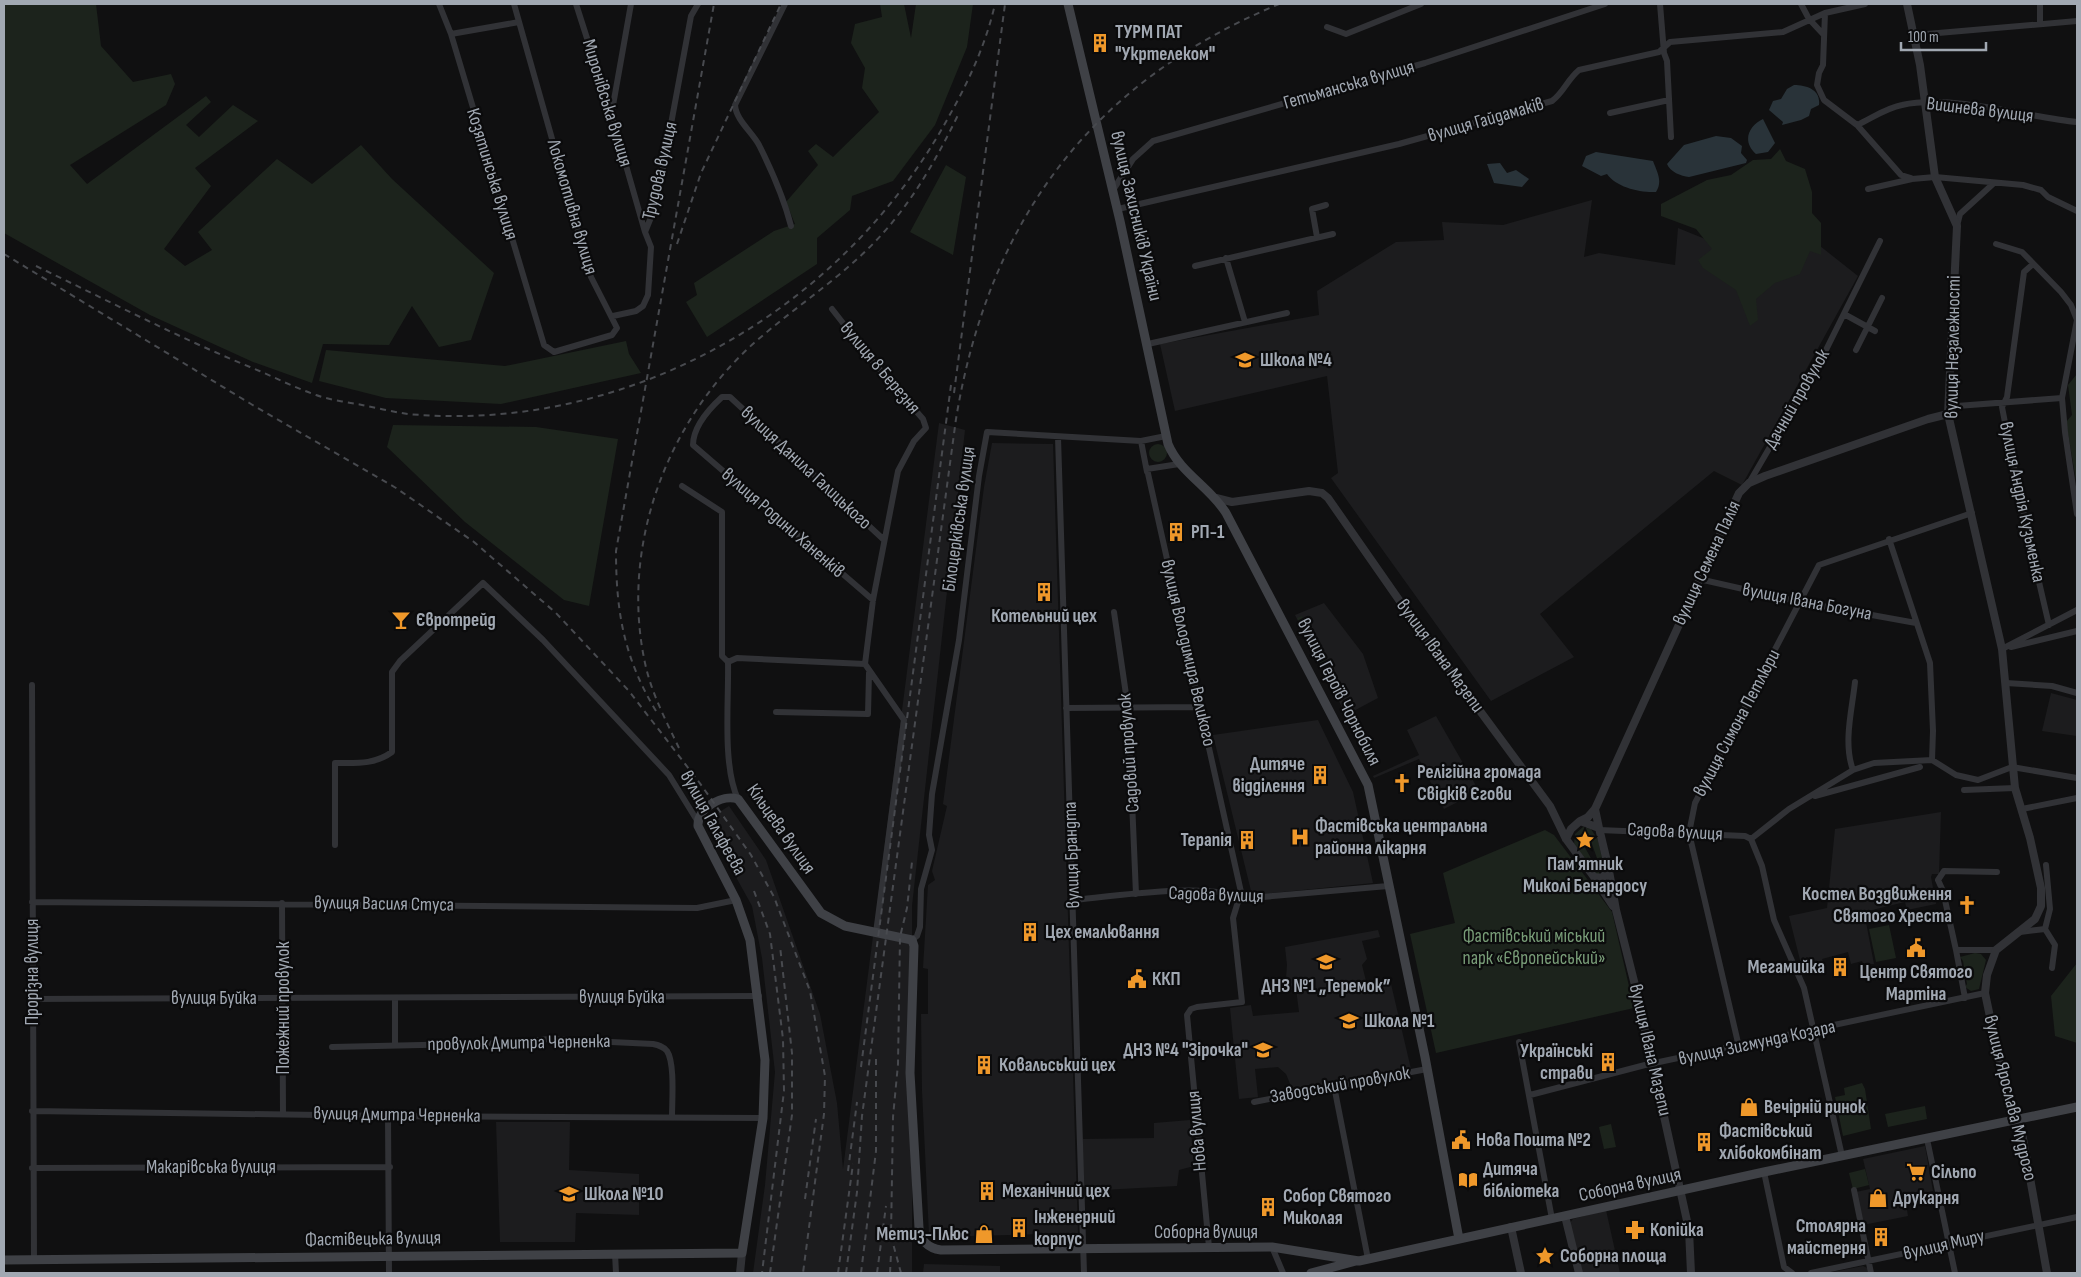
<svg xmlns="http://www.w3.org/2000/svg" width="2081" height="1277" font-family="'Sofia Sans Condensed',sans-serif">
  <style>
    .built { fill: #1c1c1e }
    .green { fill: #1c231c }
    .water { fill: #293339 }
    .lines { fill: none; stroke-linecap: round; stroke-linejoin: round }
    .minor { stroke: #313236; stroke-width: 6 }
    .tertiary { stroke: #313236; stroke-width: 8 }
    .secondary { stroke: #3f4146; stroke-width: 9 }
    .rail { stroke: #484a4f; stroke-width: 2; stroke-dasharray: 6 5; stroke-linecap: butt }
    .labels { text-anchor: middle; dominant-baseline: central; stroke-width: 4.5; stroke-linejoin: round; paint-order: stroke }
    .poi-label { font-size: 19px; font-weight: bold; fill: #a1a8b2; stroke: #0b0b0c; text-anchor: start }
    .street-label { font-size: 19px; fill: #a1a8b2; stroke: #0b0b0c }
    .park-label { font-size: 19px; fill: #799d78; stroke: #0b0b0c }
  </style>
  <rect width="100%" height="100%" fill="#101011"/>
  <path class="built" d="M1592,200L1584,257L1599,253L1675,265L1678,228L1715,243L1815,242L1858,276L1742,485L1714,471L1540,614L1574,657L1491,701L1331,478L1338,473L1327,376L1175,411L1160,344L1319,315L1317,291L1396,242L1444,240L1442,222L1503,225Z
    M939,423L965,430L912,906V1273H753L765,1185L775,1072L762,958L752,906L705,821L729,806L766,860L820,1014L837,1103L843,1169Z
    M992,443L1053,444L1078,1233L935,1237L933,1234H929L922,1091L921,1014H928V969L923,968L928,885L935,880L932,871L947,806L943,804L984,487Z
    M1324,603L1363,654L1378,698L1346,715L1295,615Z
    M2051,693L2077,700V736L2042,731Z
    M1436,716L1479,791L1444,809L1419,759L1374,778L1373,776L1419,755L1407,730Z
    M1318,720L1353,792L1373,883L1252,895L1213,735Z
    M1941,812L1939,874H1932L1931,877L1936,904L1907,910L1905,902L1864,912L1874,964H1863L1862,961L1851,964L1848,952L1822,959L1823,962L1802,968L1789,916L1827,908L1835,829Z
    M1378,930L1380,937L1362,941L1367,959L1362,965L1368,989L1391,984L1411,1069L1293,1091L1286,1074L1278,1067L1255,1069L1258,1097L1239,1099L1230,1008L1251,1005L1253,1016L1299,1012L1296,989L1284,992L1281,982L1286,979L1287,965L1285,947Z
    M1190,1120L1194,1166L1179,1170L1177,1186L1083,1191V1139L1154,1138V1123Z
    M496,1122H570L569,1170L639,1174V1215L576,1213L575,1242H500Z
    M1925,1146L1933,1191L1905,1197L1908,1216L1863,1225L1856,1192L1870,1189L1863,1159Z
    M1606,1210L1620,1273H1581L1569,1224L1573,1219Z
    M924,1264L1000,1266V1273H923Z
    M1863,1266L1867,1268L1868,1273H1828Z"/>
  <path class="green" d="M4,4H96L101,46L133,82L171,74L175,84L166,105L70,165L87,184L206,96L211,102L186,125L199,137L233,105L258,121L195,168L211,186L164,249L185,266L212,250L198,232L277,159L312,184L361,145L392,179L494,273L471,340L439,347L412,306L389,345L323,344L312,383L253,362L150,315L4,233Z
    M880,4H904L911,38L916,4H973L967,47L935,125L893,181L852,196L850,210L817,238V264L707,337L686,302L697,295L694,283L774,231L795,224L786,202L818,165L808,151L816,144L833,157L879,112L862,88L865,68L851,43L855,24L882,17Z
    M1780,149L1786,161L1805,169L1812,192V213L1821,223V255L1810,251L1800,274L1775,283L1756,299L1758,320L1750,326L1736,290L1703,268L1698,260L1712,249L1696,229L1661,216V204L1707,180L1731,175L1753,160L1771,159Z
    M946,165L966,177L953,255L910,232Z
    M626,341L629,354L641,373L501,404L386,398L319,381L326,350L505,366Z
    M2077,374V486L2066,422L2072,415L2068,385Z
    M393,425L536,427L618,439L589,606L564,600L465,522L387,447Z
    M1149 453a9 9 0 1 1 18 0a9 9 0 1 1-18 0Z
    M1302,616L1313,637L1308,640L1297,618Z
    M1320,649L1343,695L1338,697L1315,652Z
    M1583,827L1591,829L1598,840L1605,871L1603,875L1588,833L1581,834L1579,837L1601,876L1596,875L1574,844L1575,834Z
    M1545,830L1554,835L1612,912L1634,1008L1436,1053L1410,934L1455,923L1443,873Z
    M1889,925L1896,958L1876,962L1869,929Z
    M1975,953L1981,954L1986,960L1979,989L1971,991L1965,987L1967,984L1963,961L1960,957Z
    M2077,963V1043L2055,1036L2051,996Z
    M1862,1083L1865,1089L1871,1129L1843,1136L1835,1097L1845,1095L1844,1088Z
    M1925,1106L1927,1119L1888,1127L1885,1114Z
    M1611,1124L1616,1147L1604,1149L1599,1127Z
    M1865,1169L1869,1185L1853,1189L1849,1173Z"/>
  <path class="water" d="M1794,85C1807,85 1821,90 1819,105L1811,109L1809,116L1801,120L1782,125L1783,122L1769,110L1773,101L1781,99L1787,89Z
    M1763,119L1775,143L1768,152L1756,154C1742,142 1748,126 1763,119Z
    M1716,136L1731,138L1742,146L1741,153L1747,160L1746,163L1689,177C1681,176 1670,172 1667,164L1684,145Z
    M1596,152L1653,161C1657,172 1663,181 1656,192C1640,193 1616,187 1607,174L1601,176L1582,166L1586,156Z
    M1500,163L1507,173L1516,170L1529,179L1522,187L1494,183L1487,164Z"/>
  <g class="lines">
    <path class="minor" d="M439,4L451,34L544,345L554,352L612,335L617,328L591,277L514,4
      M576,4L611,113L645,232
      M785,4L735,105C736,120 752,132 759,145C771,169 784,199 791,226
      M1660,4L1664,53L1667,61L1671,137
      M1801,4L1809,19L1823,34
      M2040,4V24
      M1825,13L1823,65L1819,73L1817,85L1824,100L1857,125L1901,175L1911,178
      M1327,27L1346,34L1421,4
      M451,34L519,22
      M1915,35L2077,21
      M612,111L631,4
      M1610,113L1669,100
      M1857,125C1872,118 1886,108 1902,105C1952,94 2026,117 2077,122
      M1868,189L1912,179L1935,177L2023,185L2041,190L2048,197L2077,211
      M1113,190L1133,159L1153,141L1425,63L1605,4
      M1118,209L1399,144L1552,101C1564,92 1567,80 1579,70L1659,52L1670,42L1783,32L1825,13L1865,4
      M1957,226L1960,214L1994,183
      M1317,237L1312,209L1326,205
      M1996,244L2022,252L2061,292L2071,305L2077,320L2062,398L2065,432L2077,514
      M1226,258L1245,322
      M2033,264L2024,272L2007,397L2002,407C2016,481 2032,553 2049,625
      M1195,266L1333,234
      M832,309L875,364L923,419L926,428L914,441L898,471L873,600L865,664
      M1844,314L1875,331
      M613,316L636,311L643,306L648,295L651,247L645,232L656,205L691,16L698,4
      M1148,344L1287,313
      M1856,350L1882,298
      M1948,414L1957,406L2062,398
      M1058,437L1084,1273
      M1141,441L1147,472
      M1179,464L1147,469L1241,892L1233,918L1242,1002L1197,1007L1191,1009L1187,1015L1209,1247
      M1749,483L1823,356L1880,241
      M682,486L722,512V656L728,662C729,699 722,766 738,799
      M1889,539L1930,663L1933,731L1932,760
      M1699,579L1800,602L1916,623
      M873,600L693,445C693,427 709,409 722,397H730L883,539
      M1114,612L1128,708L1136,894
      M2011,647L2077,631
      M2002,649L2077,610
      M728,662L737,658L865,664L904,720L876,933
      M2006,683L2052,686L2077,693
      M32,685L34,1260
      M1066,708L1201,707
      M776,712L868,714L869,673
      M1853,770C1843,743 1852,710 1855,682
      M1964,790L2015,788
      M1815,796L1920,767
      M2022,809L2077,798
      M1599,830L1745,836L1751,839
      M1751,839L1789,809L1853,770L1874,763L1932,760L1956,775L1978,780L2012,767L2077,778
      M1751,839L1762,866L1774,920L1804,988L1842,1156
      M335,845V763C356,763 374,765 392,752V672L400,661L483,583L543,640L669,775L698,822
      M2046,865L2050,909L2045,929L2055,945L2052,968
      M1073,900C1107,897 1215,881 1239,899L1388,886
      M32,902L697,908L736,900
      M282,903L283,1113
      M2020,932L2045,929
      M912,940L917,936L920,927L921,889L932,850L929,835L932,794L959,640L979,476L987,432L1141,441L1166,436
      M1956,950L1943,891L1938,880L1944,871L1997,872
      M395,998V1045
      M1965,998L1956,950H1996
      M32,999L759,996
      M1519,1042L1552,1219
      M332,1047L510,1043L549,1039L653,1044C658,1045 663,1046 667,1051C675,1063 672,1101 672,1117
      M1739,1047L1689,833L1695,803L1819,565L1972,513
      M1334,1086L1368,1259
      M1530,1095L1645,1065L1985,993
      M1254,1102L1427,1069
      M32,1111L388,1116L763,1118
      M388,1116L389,1273
      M1927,1139L1955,1273
      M32,1168L390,1167
      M1764,1172L1784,1267L1792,1273
      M1854,1190L1871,1273
      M1272,1247L1283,1273
      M615,1253L616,1273
      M1811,1273L2077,1217"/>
    <path class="tertiary" d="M1907,4L1920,65L1935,177L1957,226L1948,414L2002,649L2015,788L2030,838L2041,888V906L2035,919L1996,950L1987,975L1985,993L2009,1107C2013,1117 2019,1123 2022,1133L2047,1273
      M1216,498L1232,502L1309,491L1322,493L1328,498L1413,620L1550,806L1566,839L1594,877L1602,878L1609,870L1599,828L1580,821L1571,829L1566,839
      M1595,809L1599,828
      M1580,821L1588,817L1595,809L1739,493L1749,483L1765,476L1928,419L1948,414
      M1609,871L1616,910L1636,989L1689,1230L1691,1273
      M1594,877L1613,906
      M1565,1216L1579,1273
      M1511,1227L1521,1273
      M740,1273L742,1253"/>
    <path class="secondary" d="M1068,4L1120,221L1168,444C1180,473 1210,487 1226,513L1368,785L1425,1057L1459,1239
      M4,1260L742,1253L763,1118L765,1060L750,940L736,900L698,826C697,808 722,794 738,799L821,913L845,926L912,940L914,946L910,1073L919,1228C921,1242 928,1248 941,1250L1272,1247L1359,1261L1764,1172L2077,1107
      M1311,1273L1356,1261"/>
    <path class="rail" d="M677,244L701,173L781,4
      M4,254L251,404L396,488L474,542L556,613L629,691L699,782L751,855L774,897L810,991L825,1076L824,1114L803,1273
      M36,266C107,300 177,337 250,367C272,376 293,387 316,395C330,400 347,402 362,405C377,408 393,412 408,414C628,434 843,310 948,118C968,83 986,44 995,4
      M954,393L1005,4
      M656,711C624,658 616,612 616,551L714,4
      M679,748C666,721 651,692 645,663C620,547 666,422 754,343C797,305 846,275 884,232C916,196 938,156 959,113
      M754,891L770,934L783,1039L784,1091L762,1273
      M861,1067L951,385
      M848,1171L857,1102
      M805,1199L816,1119
      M770,1273L792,1115V1053L780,946
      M838,1273L853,1164
      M846,1273L857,1192L862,1116L956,419C989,219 1092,82 1279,4
      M861,1273L876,1151V1057
      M877,1273L886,1206
      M890,1273L891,1254
      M901,1273L891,1236L893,1117L898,1064L900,937L907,908L912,862"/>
  </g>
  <defs>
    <g id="building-bare" transform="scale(1.5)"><path d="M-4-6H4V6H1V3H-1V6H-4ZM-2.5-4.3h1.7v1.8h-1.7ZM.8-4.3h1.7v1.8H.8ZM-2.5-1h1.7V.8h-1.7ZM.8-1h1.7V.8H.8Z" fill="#ef982a" stroke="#0b0b0c" stroke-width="2.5" paint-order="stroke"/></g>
    <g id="school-bare" transform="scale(1.5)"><path d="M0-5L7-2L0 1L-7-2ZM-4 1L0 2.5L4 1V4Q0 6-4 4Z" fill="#ef982a" stroke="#0b0b0c" stroke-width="2.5" paint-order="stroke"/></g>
    <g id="bar-bare" transform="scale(1.5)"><path d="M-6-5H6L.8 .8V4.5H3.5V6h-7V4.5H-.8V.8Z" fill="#ef982a" stroke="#0b0b0c" stroke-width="2.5" paint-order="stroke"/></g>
    <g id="church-bare" transform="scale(1.5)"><path d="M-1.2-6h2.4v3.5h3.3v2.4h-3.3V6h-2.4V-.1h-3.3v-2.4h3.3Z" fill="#ef982a" stroke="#0b0b0c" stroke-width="2.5" paint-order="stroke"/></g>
    <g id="hospital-bare" transform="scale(1.5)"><path d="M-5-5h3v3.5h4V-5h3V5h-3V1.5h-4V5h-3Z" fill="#ef982a" stroke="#0b0b0c" stroke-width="2.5" paint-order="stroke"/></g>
    <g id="sight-bare" transform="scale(1.5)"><path d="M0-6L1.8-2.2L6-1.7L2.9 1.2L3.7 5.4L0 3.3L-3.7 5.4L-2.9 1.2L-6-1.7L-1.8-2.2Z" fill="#ef982a" stroke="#0b0b0c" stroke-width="2.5" paint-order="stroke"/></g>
    <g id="civic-bare" transform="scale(1.5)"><path d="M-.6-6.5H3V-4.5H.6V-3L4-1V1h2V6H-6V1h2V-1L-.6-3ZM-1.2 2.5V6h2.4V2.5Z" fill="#ef982a" stroke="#0b0b0c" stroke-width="2.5" paint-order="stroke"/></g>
    <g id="shop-bare" transform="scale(1.5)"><path d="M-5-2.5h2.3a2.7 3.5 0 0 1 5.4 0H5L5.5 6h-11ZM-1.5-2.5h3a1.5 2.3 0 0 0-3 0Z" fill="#ef982a" stroke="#0b0b0c" stroke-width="2.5" paint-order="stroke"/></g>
    <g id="supermarket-bare" transform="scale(1.5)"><path d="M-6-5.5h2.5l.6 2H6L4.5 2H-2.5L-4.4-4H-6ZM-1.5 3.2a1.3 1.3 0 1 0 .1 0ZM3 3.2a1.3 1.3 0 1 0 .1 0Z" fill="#ef982a" stroke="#0b0b0c" stroke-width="2.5" paint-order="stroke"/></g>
    <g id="library-bare" transform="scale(1.5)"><path d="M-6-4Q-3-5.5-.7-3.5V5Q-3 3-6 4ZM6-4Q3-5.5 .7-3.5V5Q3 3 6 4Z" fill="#ef982a" stroke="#0b0b0c" stroke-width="2.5" paint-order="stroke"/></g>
    <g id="pharmacy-bare" transform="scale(1.5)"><path d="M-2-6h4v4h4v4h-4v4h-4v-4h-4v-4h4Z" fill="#ef982a" stroke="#0b0b0c" stroke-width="2.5" paint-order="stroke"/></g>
  </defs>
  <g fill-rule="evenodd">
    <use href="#building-bare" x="1100" y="43"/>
    <use href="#school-bare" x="1245" y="360"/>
    <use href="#building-bare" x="1176" y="532"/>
    <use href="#building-bare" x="1044" y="592"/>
    <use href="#bar-bare" x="401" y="620"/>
    <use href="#building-bare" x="1320" y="775"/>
    <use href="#church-bare" x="1402" y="783"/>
    <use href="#hospital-bare" x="1300" y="837"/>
    <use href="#building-bare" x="1247" y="840"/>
    <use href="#sight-bare" x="1585" y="840"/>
    <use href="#church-bare" x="1967" y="905"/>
    <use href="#building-bare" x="1030" y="932"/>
    <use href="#civic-bare" x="1916" y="948"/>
    <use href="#school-bare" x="1326" y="962"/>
    <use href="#building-bare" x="1840" y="967"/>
    <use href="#civic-bare" x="1137" y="979"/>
    <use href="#school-bare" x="1349" y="1021"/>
    <use href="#school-bare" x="1263" y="1050"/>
    <use href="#building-bare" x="1608" y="1062"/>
    <use href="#building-bare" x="984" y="1065"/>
    <use href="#shop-bare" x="1749" y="1107"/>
    <use href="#civic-bare" x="1461" y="1140"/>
    <use href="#building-bare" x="1704" y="1142"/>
    <use href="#supermarket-bare" x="1916" y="1172"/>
    <use href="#library-bare" x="1468" y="1180"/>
    <use href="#building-bare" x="987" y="1191"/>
    <use href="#school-bare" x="569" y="1194"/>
    <use href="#shop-bare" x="1878" y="1198"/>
    <use href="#building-bare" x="1268" y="1207"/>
    <use href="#building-bare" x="1019" y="1228"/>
    <use href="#pharmacy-bare" x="1635" y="1230"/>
    <use href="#shop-bare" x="984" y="1234"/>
    <use href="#building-bare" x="1881" y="1237"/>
    <use href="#sight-bare" x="1545" y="1256"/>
  </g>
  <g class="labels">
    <g class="poi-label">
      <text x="1115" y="32">ТУРМ ПАТ<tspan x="1115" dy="22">"Укртелеком"</tspan></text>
      <text x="1260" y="360">Школа №4</text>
      <text x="1191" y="532">РП-1</text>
      <text x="1044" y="616" text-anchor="middle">Котельний цех</text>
      <text x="416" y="620">Євротрейд</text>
      <text x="1305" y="764" text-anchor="end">Дитяче<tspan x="1305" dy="22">відділення</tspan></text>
      <text x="1417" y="772">Релігійна громада<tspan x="1417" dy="22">Свідків Єгови</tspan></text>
      <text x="1315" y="826">Фастівська центральна<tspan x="1315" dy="22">районна лікарня</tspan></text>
      <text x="1232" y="840" text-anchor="end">Терапія</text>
      <text x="1585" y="864" text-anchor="middle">Пам'ятник<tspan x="1585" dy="22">Миколі Бенардосу</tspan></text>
      <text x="1952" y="894" text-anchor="end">Костел Воздвиження<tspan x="1952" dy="22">Святого Хреста</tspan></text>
      <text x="1045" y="932">Цех емалювання</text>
      <text x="1825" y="967" text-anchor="end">Мегамийка</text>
      <text x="1916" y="972" text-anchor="middle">Центр Святого<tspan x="1916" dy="22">Мартіна</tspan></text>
      <text x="1152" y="979">ККП</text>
      <text x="1326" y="986" text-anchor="middle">ДНЗ №1 „Теремок”</text>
      <text x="1364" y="1021">Школа №1</text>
      <text x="1248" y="1050" text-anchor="end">ДНЗ №4 "Зірочка"</text>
      <text x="1593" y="1051" text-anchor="end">Українські<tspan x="1593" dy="22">страви</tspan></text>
      <text x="999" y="1065">Ковальський цех</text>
      <text x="1764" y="1107">Вечірній ринок</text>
      <text x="1719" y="1131">Фастівський<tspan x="1719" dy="22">хлібокомбінат</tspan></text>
      <text x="1476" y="1140">Нова Пошта №2</text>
      <text x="1483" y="1169">Дитяча<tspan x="1483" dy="22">бібліотека</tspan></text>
      <text x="1931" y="1172">Сільпо</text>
      <text x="1002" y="1191">Механічний цех</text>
      <text x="584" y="1194">Школа №10</text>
      <text x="1283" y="1196">Собор Святого<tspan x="1283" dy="22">Миколая</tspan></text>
      <text x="1893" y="1198">Друкарня</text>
      <text x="1034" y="1217">Інженерний<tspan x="1034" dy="22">корпус</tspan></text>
      <text x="1866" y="1226" text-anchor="end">Столярна<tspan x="1866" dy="22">майстерня</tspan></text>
      <text x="1650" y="1230">Копійка</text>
      <text x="969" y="1234" text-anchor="end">Метиз-Плюс</text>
      <text x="1560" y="1256">Соборна площа</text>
    </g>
    <g class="street-label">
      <text transform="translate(1349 85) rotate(-16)">Гетьманська вулиця</text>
      <text transform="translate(607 103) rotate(73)">Миронівська вулиця</text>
      <text transform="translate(1980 110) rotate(7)">Вишнева вулиця</text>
      <text transform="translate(1486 120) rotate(-16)">вулиця Гайдамаків</text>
      <text transform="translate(660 171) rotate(-77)">Трудова вулиця</text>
      <text transform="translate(492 174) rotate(73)">Козятинська вулиця</text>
      <text transform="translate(572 207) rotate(74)">Локомотивна вулиця</text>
      <text transform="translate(1136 216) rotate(77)">вулиця Захисників України</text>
      <text transform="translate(1953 347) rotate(-89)">вулиця Незалежності</text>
      <text transform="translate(880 368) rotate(50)">вулиця 8 Березня</text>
      <text transform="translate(1797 399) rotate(-60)">Дачний провулок</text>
      <text transform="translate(806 468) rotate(43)">вулиця Данила Галицького</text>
      <text transform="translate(2022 502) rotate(78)">вулиця Андрія Кузьменка</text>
      <text transform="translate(959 519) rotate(-82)">Білоцерківська вулиця</text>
      <text transform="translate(783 523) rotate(41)">вулиця Родини Ханенків</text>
      <text transform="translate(1707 563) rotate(-65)">вулиця Семена Палія</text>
      <text transform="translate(1807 602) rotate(11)">вулиця Івана Богуна</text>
      <text transform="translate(1188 653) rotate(77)">вулиця Володимира Великого</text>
      <text transform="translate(1440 656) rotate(54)">вулиця Івана Мазепи</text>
      <text transform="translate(1339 692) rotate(63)">вулиця Героїв Чорнобиля</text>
      <text transform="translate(1737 723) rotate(-62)">вулиця Симона Петлюри</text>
      <text transform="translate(1129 753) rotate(-94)">Садовий провулок</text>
      <text transform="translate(713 823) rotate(61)">вулиця Галафеєва</text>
      <text transform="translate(781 829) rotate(55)">Кільцева вулиця</text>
      <text transform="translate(1675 832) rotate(3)">Садова вулиця</text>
      <text transform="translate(1072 855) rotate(-92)">вулиця Брандта</text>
      <text transform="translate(1216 895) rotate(2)">Садова вулиця</text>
      <text transform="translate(384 904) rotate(1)">вулиця Василя Стуса</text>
      <text transform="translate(32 972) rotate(-90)">Прорізна вулиця</text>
      <text x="622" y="997">вулиця Буйка</text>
      <text x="214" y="998">вулиця Буйка</text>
      <text transform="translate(283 1008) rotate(-90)">Пожежний провулок</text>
      <text transform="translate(519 1043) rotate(-1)">провулок Дмитра Черненка</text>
      <text transform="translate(1757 1043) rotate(-12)">вулиця Зигмунда Козара</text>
      <text transform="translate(1650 1050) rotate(77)">вулиця Івана Мазепи</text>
      <text transform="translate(1340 1085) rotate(-10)">Заводський провулок</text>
      <text transform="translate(2010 1098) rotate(76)">вулиця Ярослава Мудрого</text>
      <text transform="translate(397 1115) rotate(1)">вулиця Дмитра Черненка</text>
      <text transform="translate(1197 1131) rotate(-95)">Нова вулиця</text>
      <text x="211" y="1167">Макарівська вулиця</text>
      <text transform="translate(1630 1185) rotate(-12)">Соборна вулиця</text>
      <text x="1206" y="1232">Соборна вулиця</text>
      <text transform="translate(373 1239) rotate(-1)">Фастівецька вулиця</text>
      <text transform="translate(1944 1245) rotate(-13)">вулиця Миру</text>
    </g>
    <g class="park-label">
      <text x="1534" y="936">Фастівський міський<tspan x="1534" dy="22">парк «Європейський»</tspan></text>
    </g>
  </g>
  <rect width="2081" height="1277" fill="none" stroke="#a1a8b2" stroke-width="10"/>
  <path d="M1901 42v8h85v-8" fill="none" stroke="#a1a8b2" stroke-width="2.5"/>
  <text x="1908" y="42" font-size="15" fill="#a1a8b2" stroke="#0b0b0c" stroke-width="4" paint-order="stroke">100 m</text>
</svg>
